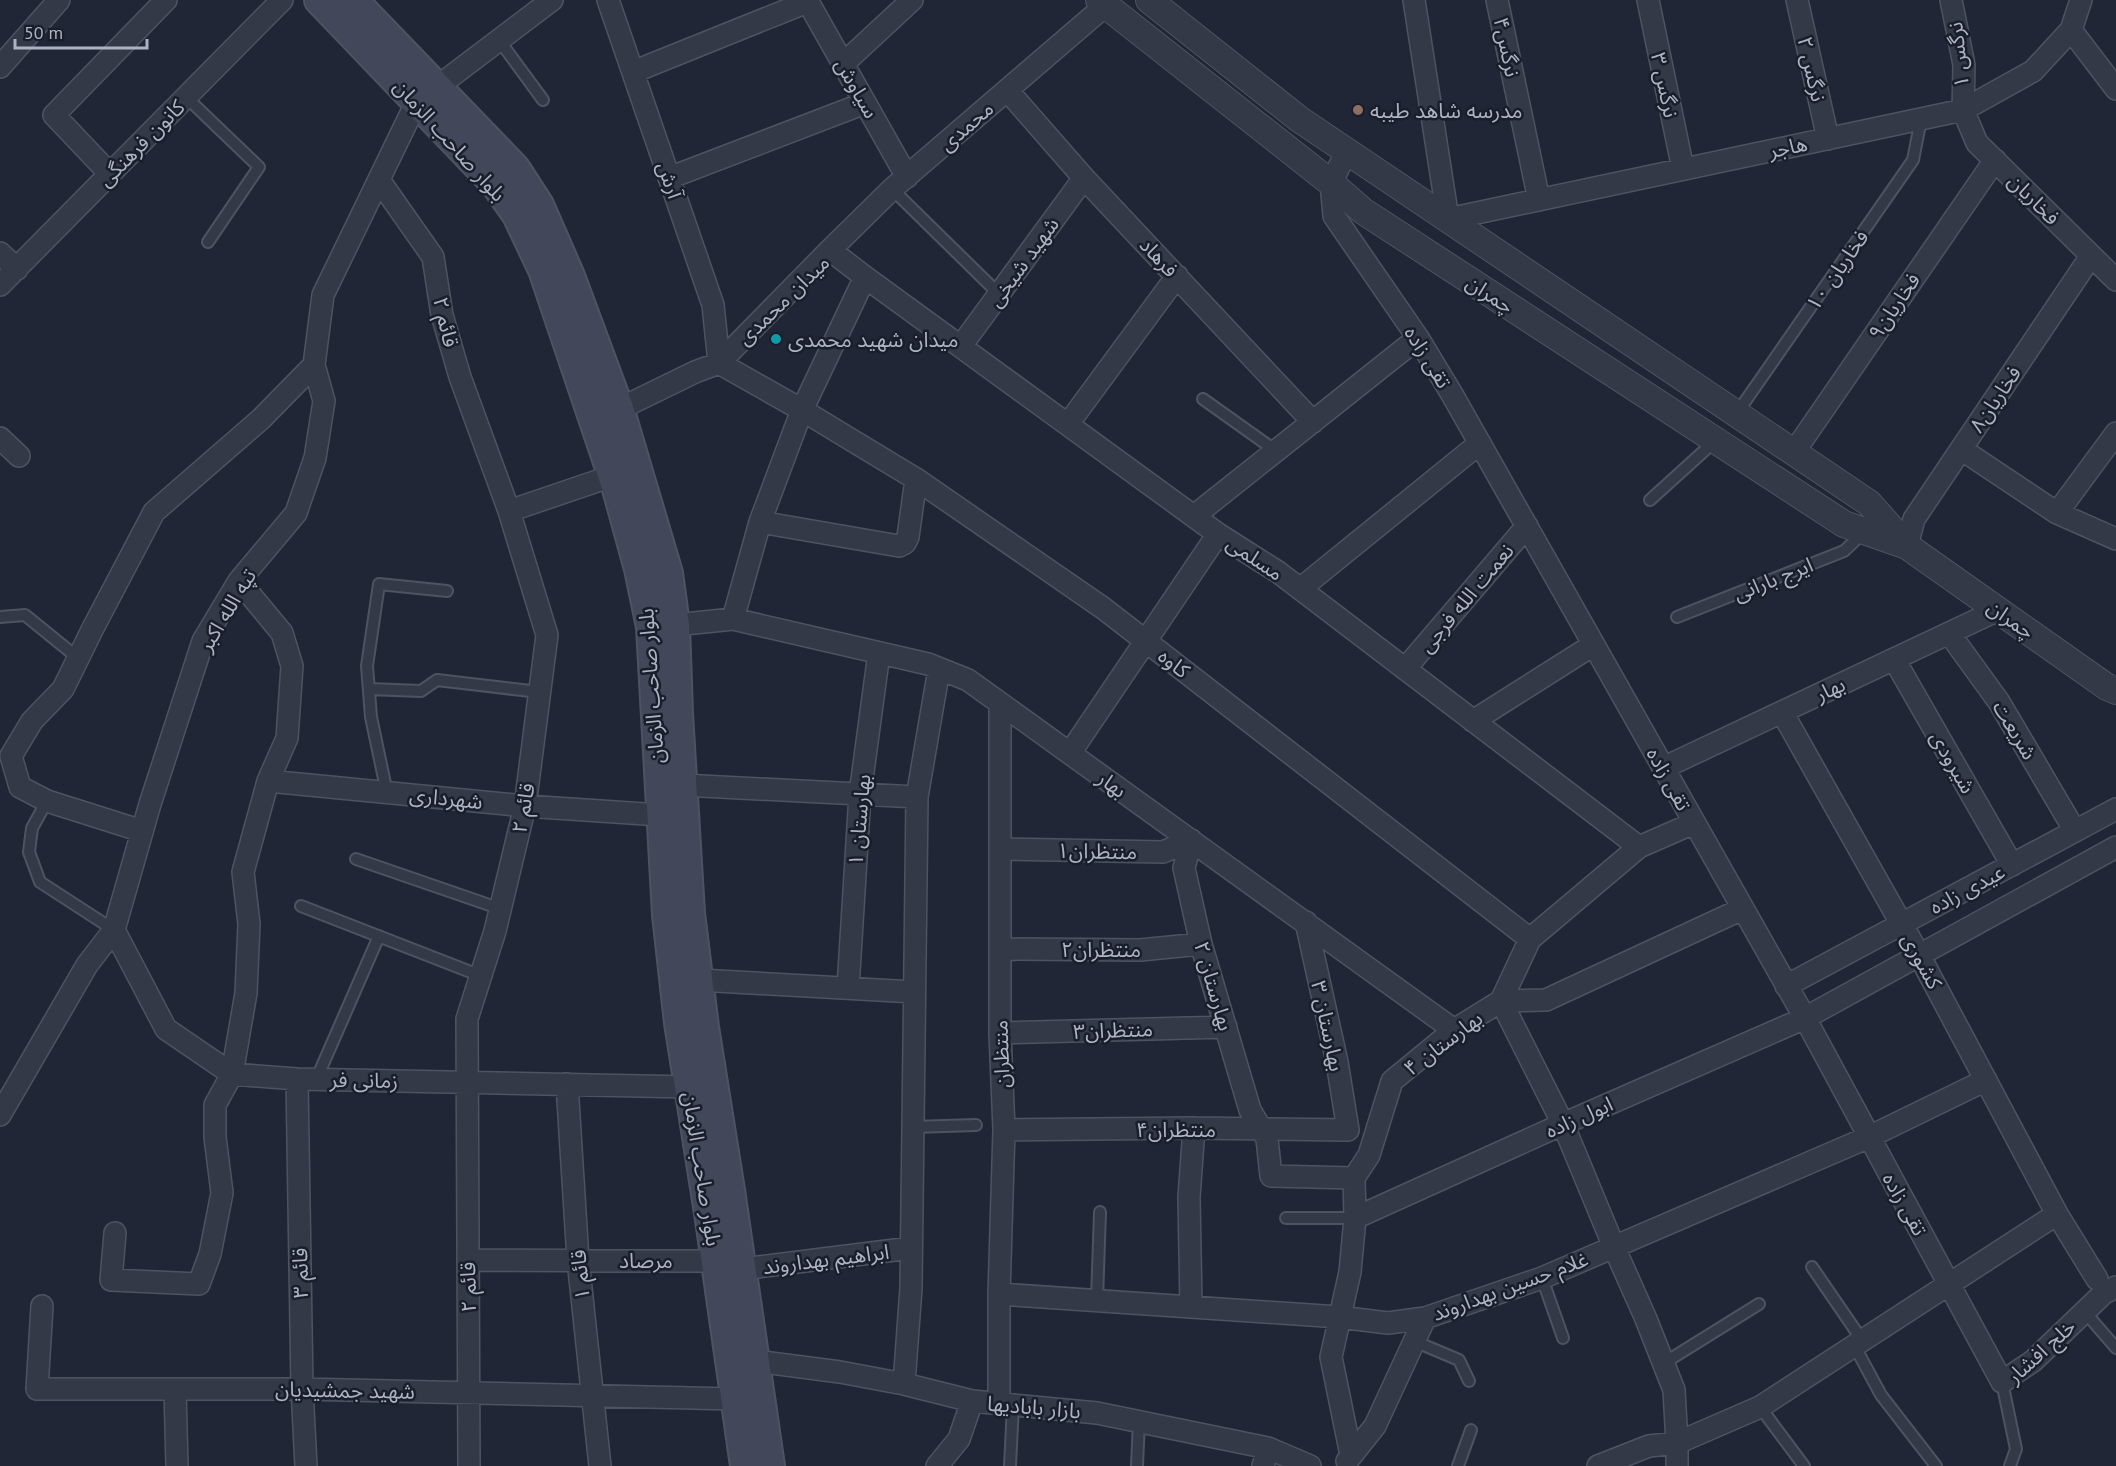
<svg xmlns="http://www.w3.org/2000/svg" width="2116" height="1466" font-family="'PT Sans','Noto Sans Arabic',sans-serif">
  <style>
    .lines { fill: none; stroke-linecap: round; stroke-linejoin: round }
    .service-casing { stroke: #4e5362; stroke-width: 14 }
    .minor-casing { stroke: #4e5362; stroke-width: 24 }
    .tertiary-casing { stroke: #4e5362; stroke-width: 28 }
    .secondary-casing { stroke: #4e5362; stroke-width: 32 }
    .service { stroke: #343947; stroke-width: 10 }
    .minor { stroke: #343947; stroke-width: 21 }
    .tertiary { stroke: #343947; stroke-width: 26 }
    .secondary { stroke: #42475a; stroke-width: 28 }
    .education-dot { fill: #8d6e63; stroke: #1a1e2b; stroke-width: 2 }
    .culture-dot { fill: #0f9aa8; stroke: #1a1e2b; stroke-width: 2 }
    .labels { text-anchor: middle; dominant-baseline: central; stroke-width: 5; stroke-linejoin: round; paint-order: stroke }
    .street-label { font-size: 21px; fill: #aeb3c4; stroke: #1a1e2b }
    .poi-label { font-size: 21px; fill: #aeb3c4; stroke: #1a1e2b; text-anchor: start }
  </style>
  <rect width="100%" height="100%" fill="#212636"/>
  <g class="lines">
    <g class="service-casing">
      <path id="service" d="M499,40L543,100
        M186,97L259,167L208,242
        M892,189L999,294
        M1203,399L1276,451
        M1737,413L1913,160L1921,119
        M1650,500L1715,441
        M0,617L25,615L78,658
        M1677,617L1844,551L1864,532
        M369,689L421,691L437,680L539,692
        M387,793L371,717L367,666L379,584L447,591
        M47,801L32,828L29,852L40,882L114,930
        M356,859L501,909
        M301,906L481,976
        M316,1080L379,936
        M913,1127L976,1125
        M1286,1218H1355
        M1812,1267L1862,1340
        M1542,1278L1563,1338
        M1097,1300L1100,1212
        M2084,1311L2116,1348
        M1414,1341L1459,1360L1469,1381
        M1854,1345L1881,1395L1936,1466
        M1664,1363L1759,1304
        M2002,1382L2016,1449L2010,1466
        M1760,1407L1804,1466
        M1010,1466L1013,1405
        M1137,1466L1139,1421
        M1458,1466L1471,1430"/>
    </g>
    <g class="minor-casing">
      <path id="minor" d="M807,0L907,177
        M1414,0L1448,219L1963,110L2033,71L2071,30L2081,0
        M1497,0L1539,200
        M1648,0L1683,169
        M1797,0L1828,139
        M1951,0L1964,65L1963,110L1977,143L2116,280
        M2071,30L2116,89
        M843,64L912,0
        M0,67L59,0
        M633,72L807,2
        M437,87L552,0
        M1007,90L1084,178L1313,422
        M1347,151L1331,183L1334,216L1418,338L1453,396L1805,1018L2002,1382L2033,1361L2104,1293L2116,1287
        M110,174L54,115L166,0
        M669,178L865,103
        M379,180L433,257L442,315L460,377L509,511L547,635L525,806L495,931L467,1019L469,1466
        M830,250L892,189L1106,5
        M0,253L17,269
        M865,277L1218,534L1278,572L1639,847
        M0,285L282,0
        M961,346L1084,178
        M607,415L695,372L719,363L713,305L608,0
        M1068,424L1177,276
        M0,438L19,456
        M1961,449L2057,513L2116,539
        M1794,452L1995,160
        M509,511L612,476
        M2057,513L2116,433
        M1194,516L1418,338
        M760,522L899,546L905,543L908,537L916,479
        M1907,546L1914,519L2091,256
        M1300,589L1480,443
        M733,619L928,664L968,680L1454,1030
        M675,625L733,619L760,522L802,410L865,277L830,250L719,363L802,410L916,479L1103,608L1530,939
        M1949,633L1999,702L2075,831
        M1894,659L2012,865
        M1405,669L1527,526
        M1782,712L1919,955L2057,1214
        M1473,721L1593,645
        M1070,753L1218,534
        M1663,768L1998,610
        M268,781L525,806L660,815
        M682,785L917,797
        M142,831L47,801L20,787L11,756L32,721L63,689L92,630L154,512L261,419L314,365
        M1191,840L1184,868L1201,944L1250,1110L1267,1139L1271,1176L1354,1178
        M1000,849L1163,852L1191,840
        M114,930L166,1029L232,1074L297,1079L689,1087
        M1000,949L1140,950L1201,944
        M699,980L914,992
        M1786,986L2116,809
        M848,988L860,794L879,653
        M1501,1001L1563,1124L1614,1247L1646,1319L1674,1390L1677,1443L1760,1407L2057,1214L2097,1279
        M1501,1001L1546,1000L1742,909
        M1000,1033L1226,1027
        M297,1079L302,1389L306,1466
        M567,1084L578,1260L600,1466
        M0,1115L87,965L114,930L150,804L203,641L239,581L296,513L315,458L324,401L314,365L323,295L417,101
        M1004,1130L1194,1128L1348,1130L1337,1062L1306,922
        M1355,1218L1563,1124L1805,1018L2116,847
        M115,1233L111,1280L199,1284L210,1254L222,1193L215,1137V1105L232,1074L246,993L249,924L243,872L268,781L287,738L292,666L282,633L239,581
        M468,1260L716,1261
        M742,1269L911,1248
        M999,1294L1339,1317L1388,1323L1425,1318L1542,1278L1869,1137L1986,1080
        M42,1306L37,1389H302L735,1399
        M1191,1306L1189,1197L1194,1128
        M755,1361L840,1372L904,1384L972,1401L1097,1413L1268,1448L1310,1466
        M904,1384L911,1288L917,797L939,669
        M175,1389L177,1466
        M999,1404V1294L1004,1130L1000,1033V703
        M1351,1455L1331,1357L1350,1272L1355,1218L1354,1178L1369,1155L1392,1081L1454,1030L1501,1001L1530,939L1639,847L1694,823
        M1347,1461L1375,1426L1425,1318
        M937,1466L959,1439L972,1401
        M1263,1466L1268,1448
        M1598,1466L1649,1446L1677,1443V1466"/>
    </g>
    <g class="tertiary-casing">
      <path id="tertiary" d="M1099,0L1331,183L1363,211L1844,524L1907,546L1869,503L1299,119L1149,0
        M1907,546L2107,687L2116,691"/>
    </g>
    <g class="secondary-casing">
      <path id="secondary" d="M319,0L496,185L517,215L543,270L617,489L639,569L651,627L667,915L679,1023L709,1213L745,1466
        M353,0L515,168L539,205L570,276L619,408L668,573L675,625L678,713L690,913L704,1027L730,1190L770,1466"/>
    </g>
    <use href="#service" class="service"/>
    <use href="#minor" class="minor"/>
    <use href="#tertiary" class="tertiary"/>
    <use href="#secondary" class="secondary"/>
  </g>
  <circle class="education-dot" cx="1358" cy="110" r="6"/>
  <circle class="culture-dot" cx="776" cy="339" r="6"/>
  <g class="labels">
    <g class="street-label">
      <text transform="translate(1507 47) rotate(78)">نرگس۴</text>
      <text transform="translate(1958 55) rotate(-96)">نرگس ۱</text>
      <text transform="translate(1812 69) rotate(77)">نرگس ۲</text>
      <text transform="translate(1665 85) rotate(78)">نرگس ۳</text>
      <text transform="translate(857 88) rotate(60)">سیاوش</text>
      <text transform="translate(966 126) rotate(-41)">محمدی</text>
      <text transform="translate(450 140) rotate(48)">بلوار صاحب الزمان</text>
      <text transform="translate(141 143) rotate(-45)">کانون فرهنگی</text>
      <text transform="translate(1788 147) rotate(-12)">هاجر</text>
      <text transform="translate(670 180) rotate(71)">آرش</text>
      <text transform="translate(2034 199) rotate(45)">فخاریان</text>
      <text transform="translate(1159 257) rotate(47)">فرهاد</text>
      <text transform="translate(1023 262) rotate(-54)">شهید شیخی</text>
      <text transform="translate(1837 270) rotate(-55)">فخاریان ۱۰</text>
      <text transform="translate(1490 294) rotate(33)">چمران</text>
      <text transform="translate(783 300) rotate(-44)">میدان محمدی</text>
      <text transform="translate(1894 306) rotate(-56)">فخاریان۹</text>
      <text transform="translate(446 322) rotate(77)">قائم ۲</text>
      <text transform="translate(1428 357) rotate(58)">تقی زاده</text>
      <text transform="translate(1995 399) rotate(-56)">فخاریان۸</text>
      <text transform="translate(1255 558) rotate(34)">مسلمی</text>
      <text transform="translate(1773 579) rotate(-22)">ایرج بارانی</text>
      <text transform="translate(1466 598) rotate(-50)">نعمت الله فرجی</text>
      <text transform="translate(227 610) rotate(-59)">تپه الله اکبر</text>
      <text transform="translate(2011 619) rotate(35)">چمران</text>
      <text transform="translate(1174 663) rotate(38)">کاوه</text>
      <text transform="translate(651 686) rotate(-94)">بلوار صاحب الزمان</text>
      <text transform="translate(1830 689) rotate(-25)">بهار</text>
      <text transform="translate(2015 730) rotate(59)">شریعت</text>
      <text transform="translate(1953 762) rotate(60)">شیرودی</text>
      <text transform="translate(1669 779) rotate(61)">تقی زاده</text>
      <text transform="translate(1112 784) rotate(36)">بهار</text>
      <text transform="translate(446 798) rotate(6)">شهرداری</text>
      <text transform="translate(523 808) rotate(-80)">قائم ۲</text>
      <text transform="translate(859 820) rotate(-85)">بهارستان ۱</text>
      <text transform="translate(1097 851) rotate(1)">منتظران۱</text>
      <text transform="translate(1967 889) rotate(-28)">عیدی زاده</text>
      <text x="1101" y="949">منتظران۲</text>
      <text transform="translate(1922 961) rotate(61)">کشوری</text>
      <text transform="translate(1214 986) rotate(74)">بهارستان ۲</text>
      <text transform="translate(1328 1026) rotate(78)">بهارستان ۳</text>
      <text transform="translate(1113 1030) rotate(-2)">منتظران۳</text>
      <text transform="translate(1443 1043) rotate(-37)">بهارستان ۴</text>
      <text transform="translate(1001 1054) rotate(-92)">منتظران</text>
      <text transform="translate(364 1080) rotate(1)">زمانی فر</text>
      <text transform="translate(1579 1117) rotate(-24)">ابول زاده</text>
      <text x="1176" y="1129">منتظران۴</text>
      <text transform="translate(702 1169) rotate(81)">بلوار صاحب الزمان</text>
      <text transform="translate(1905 1204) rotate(61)">تقی زاده</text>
      <text transform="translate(826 1259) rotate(-7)">ابراهیم بهداروند</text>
      <text x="646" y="1260">مرصاد</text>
      <text transform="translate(300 1273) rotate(-91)">قائم ۳</text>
      <text transform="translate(580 1275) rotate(-95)">قائم ۱</text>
      <text transform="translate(1510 1286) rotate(-20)">غلام حسین بهداروند</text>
      <text transform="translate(468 1287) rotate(-91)">قائم ۲</text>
      <text transform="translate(2041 1351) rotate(-42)">خلج افشار</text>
      <text transform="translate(345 1390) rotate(1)">شهید جمشیدیان</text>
      <text transform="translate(1034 1407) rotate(5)">بازار بابادیها</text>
    </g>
    <g class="poi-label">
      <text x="1370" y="110">مدرسه شاهد طیبه</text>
      <text x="788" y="339">میدان شهید محمدی</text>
    </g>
  </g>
  <path d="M15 39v9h132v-9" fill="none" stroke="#aeb3c4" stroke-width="3"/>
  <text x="24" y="39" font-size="18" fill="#aeb3c4" stroke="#1a1e2b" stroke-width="4.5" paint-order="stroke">50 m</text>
</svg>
